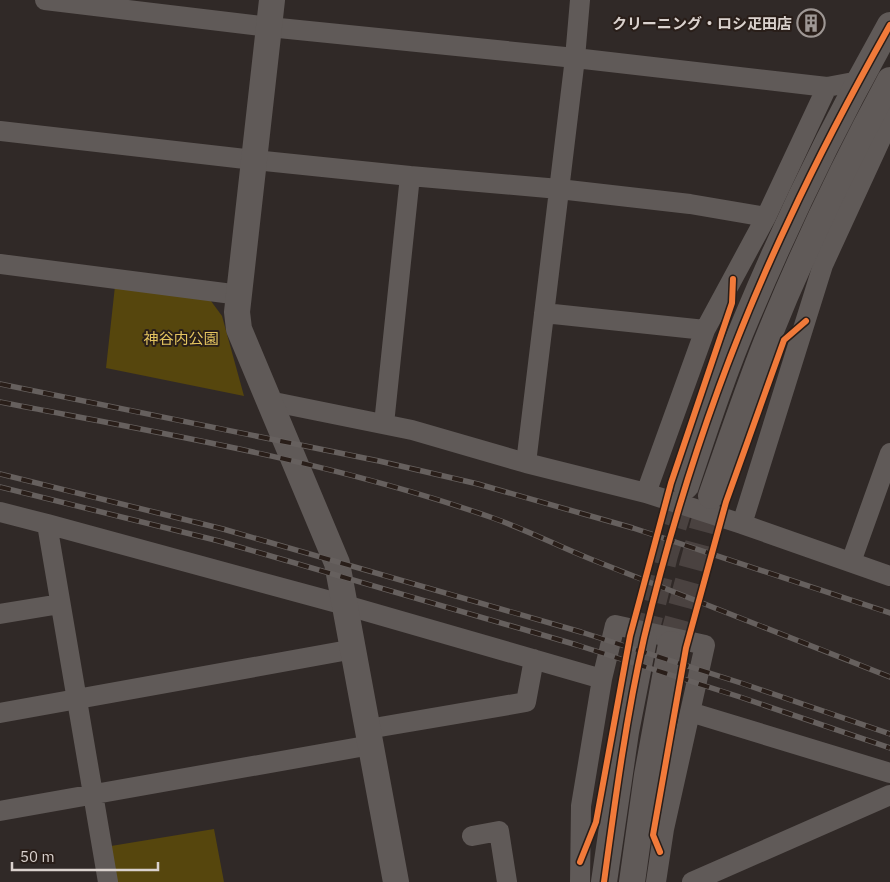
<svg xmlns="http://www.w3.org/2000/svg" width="890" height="882" font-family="'IBM Plex Sans','Noto Sans JP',sans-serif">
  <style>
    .green { fill: #56460d }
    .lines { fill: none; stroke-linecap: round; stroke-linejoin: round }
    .tertiary-tunnel { stroke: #4a4240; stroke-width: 26; stroke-dasharray: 26 13; stroke-linecap: butt }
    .minor { stroke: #605a58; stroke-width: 20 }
    .tertiary { stroke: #605a58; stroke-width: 26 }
    .rail-casing { stroke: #66605e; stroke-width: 5.5 }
    .rail { stroke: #291e19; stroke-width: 4; stroke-dasharray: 11; stroke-linecap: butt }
    .cycleway-casing { stroke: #291e19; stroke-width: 9 }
    .cycleway { stroke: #f17a3a; stroke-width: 6 }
    .labels { text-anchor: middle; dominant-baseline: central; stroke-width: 4; stroke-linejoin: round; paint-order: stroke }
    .poi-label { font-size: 15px; font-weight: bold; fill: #dad2ce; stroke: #291e19; text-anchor: end }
    .park-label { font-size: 15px; fill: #e4c45f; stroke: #291e19 }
  </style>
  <rect width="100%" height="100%" fill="#302927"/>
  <path class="green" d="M115,286L208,297L222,316L244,396L106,368Z
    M214,829L224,882H117L111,846Z"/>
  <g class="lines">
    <path class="tertiary-tunnel" d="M644,640L665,555L686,486
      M671,644L711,496"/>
    <path class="minor" d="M45,0L269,27L575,58L827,87L859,81
      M0,131L254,160L410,176L559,189L690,204L766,217
      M0,264L240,295
      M544,313L705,330
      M269,401L412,430L526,463L646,493L742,524L890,576
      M384,424L410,176
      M526,463L575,58L580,0
      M646,493L705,330L766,217L827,87
      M0,512L47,524L108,882
      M47,524L345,605L602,679
      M742,524L823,265L886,128L890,116
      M851,562L890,453
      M0,614L60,604
      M690,712L890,773
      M0,713L354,649
      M368,729L526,702L534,659
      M0,811L371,745
      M472,836L499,831L507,882
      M580,882L581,806L602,679L615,625L705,645L664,829L656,882
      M692,882L890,795"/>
    <path class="tertiary" d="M272,0L237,312L239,329L337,563L396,882
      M686,486C705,429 724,371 748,315C790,215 837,119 890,25
      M711,496C729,445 746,394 766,343C802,253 844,165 890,80
      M604,882L626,732L644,640
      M632,882L647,775L671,644"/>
    <g class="rail-casing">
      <path id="rail" d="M0,384L379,461L478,484L633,528L890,613
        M0,402C165,434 334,462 493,518C527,530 560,547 593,560C692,600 791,637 890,677
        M0,474L223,529L581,632L744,684L890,734
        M0,487L219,541L577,645L740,697L890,748"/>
    </g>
    <use href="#rail" class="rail"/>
    <g class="cycleway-casing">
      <path id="cycleway" d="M660,852L653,835L686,648L726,502L784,340L806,321
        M580,862L596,822L630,636L671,483L732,303L733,279
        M604,882C615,801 626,718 644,638C678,495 726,353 789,220C820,153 854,89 890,25"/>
    </g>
    <use href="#cycleway" class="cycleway"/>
  </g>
  <defs>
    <g id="building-ring" transform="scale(1.4375)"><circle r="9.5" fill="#291e19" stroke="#9e9794" stroke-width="1.5"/><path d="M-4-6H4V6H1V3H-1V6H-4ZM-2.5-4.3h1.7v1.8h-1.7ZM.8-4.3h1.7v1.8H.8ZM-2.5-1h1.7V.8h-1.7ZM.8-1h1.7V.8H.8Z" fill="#9e9794"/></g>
  </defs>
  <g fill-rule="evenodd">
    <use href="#building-ring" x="811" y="23"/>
  </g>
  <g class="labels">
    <g class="poi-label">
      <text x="792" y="23">クリーニング・ロシ疋田店</text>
    </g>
    <g class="park-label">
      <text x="181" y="338">神谷内公園</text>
    </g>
  </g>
  <path d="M12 862v8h146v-8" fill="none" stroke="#dad2ce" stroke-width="2.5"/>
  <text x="20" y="862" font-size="15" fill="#dad2ce" stroke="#291e19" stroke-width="4" paint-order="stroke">50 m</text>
</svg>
